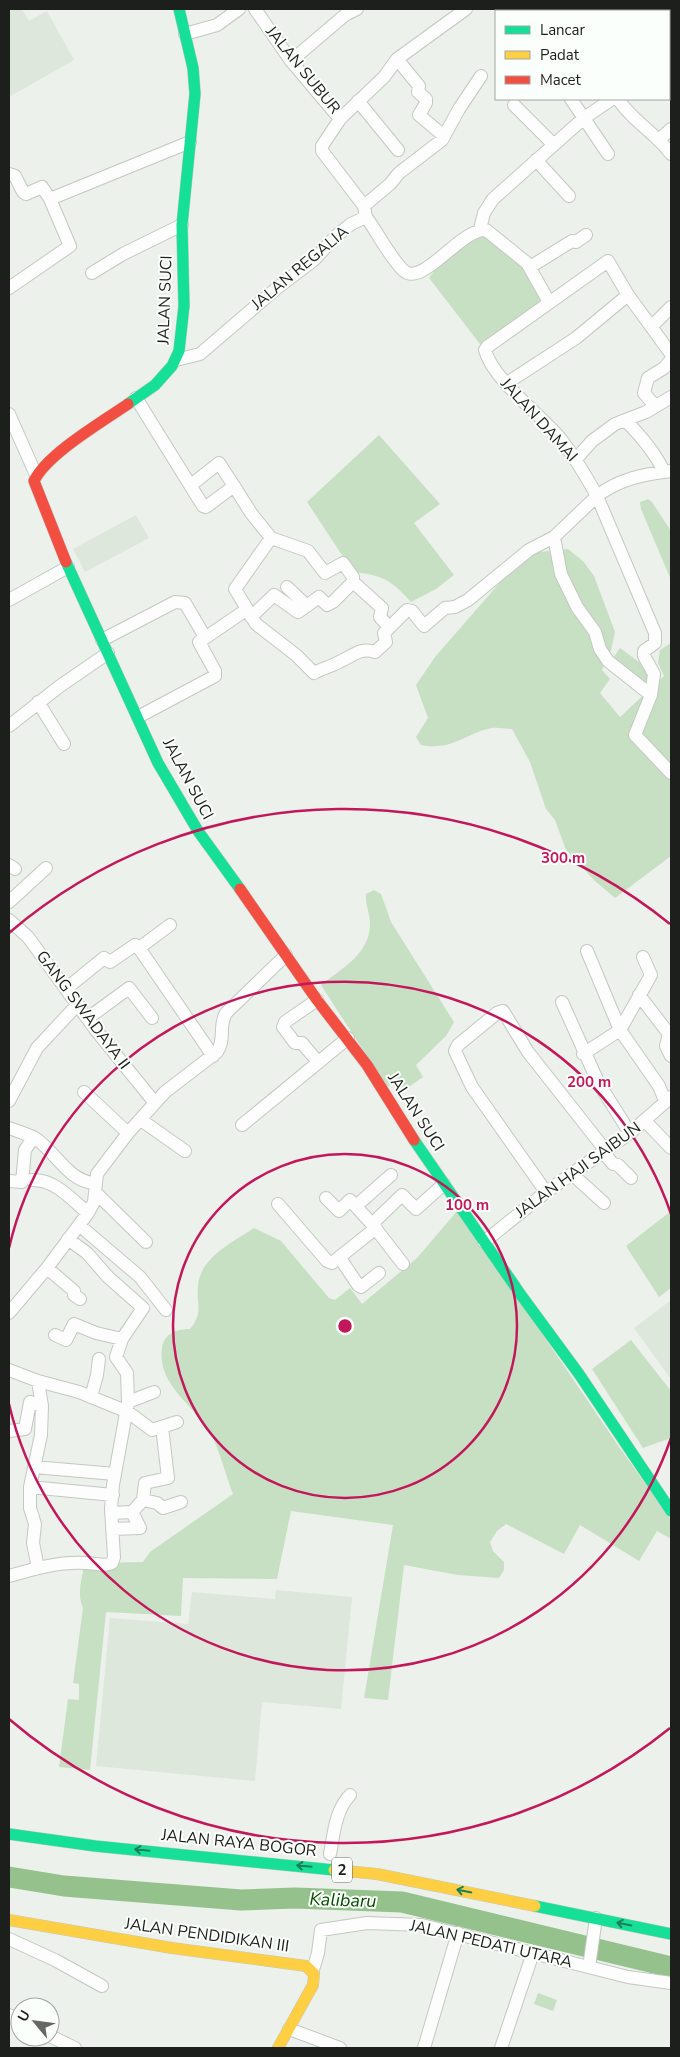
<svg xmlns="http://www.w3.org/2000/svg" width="680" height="2057" font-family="'Nunito Sans',sans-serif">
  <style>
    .built { fill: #dde7db }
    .green { fill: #c7e0c3 }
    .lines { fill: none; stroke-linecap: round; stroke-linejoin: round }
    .river { stroke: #94c18c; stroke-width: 21 }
    .street-casing { stroke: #c4c8c3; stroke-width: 14 }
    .fast-casing { stroke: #c4c8c3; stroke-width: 12 }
    .slow-casing { stroke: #c4c8c3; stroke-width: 12 }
    .jam-casing { stroke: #c4c8c3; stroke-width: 12 }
    .street { stroke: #fcfdfc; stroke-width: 12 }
    .fast { stroke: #16e098; stroke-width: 11 }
    .slow { stroke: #ffcf43; stroke-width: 11 }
    .jam { stroke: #f24e42; stroke-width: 11 }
    .oneway { stroke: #19805a }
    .ring { fill: none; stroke: #c2185b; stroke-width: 2.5 }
    .labels { text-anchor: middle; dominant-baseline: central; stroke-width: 4; stroke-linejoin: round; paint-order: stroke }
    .shield { fill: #fbfffb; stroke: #5f625f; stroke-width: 1 }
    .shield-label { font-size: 15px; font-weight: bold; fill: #1c1f1c }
    .street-label { font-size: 16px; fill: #1c1f1c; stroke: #fbfffb }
    .water-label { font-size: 18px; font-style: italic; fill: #094b00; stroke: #fbfffb }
    .centre { fill: #c2185b; stroke: #fbfffb; stroke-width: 2.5 }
    .ring-label { font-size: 15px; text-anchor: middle; font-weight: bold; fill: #c2185b; stroke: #fbfffb; stroke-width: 4; stroke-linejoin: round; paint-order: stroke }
  </style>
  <rect width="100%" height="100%" fill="#ecf1eb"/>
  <path class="built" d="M9,9H22L29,21L47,11L74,60L9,97Z
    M136,515L149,538L85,572L73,549Z
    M671,1300V1379L634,1328Z
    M276,1590L352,1597L341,1709L262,1702L255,1781L96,1766L110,1618L188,1624L192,1592L275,1599Z"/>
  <path class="green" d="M482,227L520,259L543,300L480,344L429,278L444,258Z
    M379,435L440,504L414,523L454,575L436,589L411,602C391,580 384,576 355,572L342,555L307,502Z
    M648,499L652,502L671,531V580L641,509L640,502Z
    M568,549L583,561L594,576L615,632L611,650L602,670L610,679L600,693L620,717L664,676L658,663L660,650L671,643V856L615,898L595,881L566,850L555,820L546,809L530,762L512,729C506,729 498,727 492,728C465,733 454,751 421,745L416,737L428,718L416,685L435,657L517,563L539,552Z
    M620,648L654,673L643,687L610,662Z
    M374,890L381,894L391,922L454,1022L446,1036L416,1065L423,1077L399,1094L392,1084L387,1087L321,985C342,968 370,954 370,924C370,913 365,904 366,894Z
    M458,1210L615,1441L671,1520V1539L657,1531L639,1561L580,1525L564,1554L506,1524L497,1531L490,1542L493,1551L504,1562V1570L499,1578L458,1575L404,1565L388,1700L364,1698L393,1525L291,1511L277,1579L183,1578L181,1616L106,1612L90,1770L59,1767L68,1699L79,1700V1684L73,1683L83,1608C77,1595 81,1581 84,1567L94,1563L143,1562L150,1552L233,1494C226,1476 218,1444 208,1429C191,1403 157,1384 162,1348C164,1333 177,1329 190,1329C204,1312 196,1304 198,1285C201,1257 233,1242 254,1228L281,1241L329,1298L335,1300L350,1288L362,1304L417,1258Z
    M671,1211V1288L659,1297L626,1246Z
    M631,1340L671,1391V1438L643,1448L592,1369Z
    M538,1993L557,2000L553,2011L534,2004Z"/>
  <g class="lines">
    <path class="river" d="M9,1877L64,1886L241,1900L295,1898L402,1902L671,1967"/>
    <g class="street-casing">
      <path id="street" d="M255,9L291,61L340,119
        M605,9V11
        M669,9L671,12
        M185,34L217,25L239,9
        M669,56L671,54
        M397,59L419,86L418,92L426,99V103L419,115L444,136
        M291,61L345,15L357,9
        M669,73L671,77
        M571,99L608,154
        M618,99C632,121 656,133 671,154
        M358,101L398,150
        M514,105L554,145
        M660,139L671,129
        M536,160L569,196
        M9,174L15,176L23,192L26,194L42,187L50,199
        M364,206L390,184L399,173L442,140L459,109L481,76
        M366,217L364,206L322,151V146L340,119L384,77L397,59L466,9
        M366,217C378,233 390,258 404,271C423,287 461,228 486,230L527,263L549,302
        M480,229L484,213L493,199L584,118L612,99
        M530,267L572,241L576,242L586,235
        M92,273L123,254L182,225
        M9,288L70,246L50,199L190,142
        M652,326L671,307
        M671,354L628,295L608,261L487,347L485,350C493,380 540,414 560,438C574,456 586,476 597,496C619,479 644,474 671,471
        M176,360L200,354L277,288L314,260L336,236L351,224L366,217
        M507,383L576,338L628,295
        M136,398L203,506L206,507L234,486L251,513L271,538L308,551L325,573L343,563L353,577V582L382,608L380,617L389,627
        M655,406L644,393L648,378L664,368L671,360
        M9,414L36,475
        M625,420C641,436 655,452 664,472
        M576,459L592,441L615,424L646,412L671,397
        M191,485L219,463L234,486
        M554,537L561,574L577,607L595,632L600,649L608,661L651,695L635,735L671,773
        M271,538L235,589L256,624L296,655L314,673C323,668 330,667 339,662C353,656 360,647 375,652L386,642L384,633L407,610L412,611L424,626L445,608L455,607L468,600L529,550L554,537L597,496L655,633V643L644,651V656L654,674L651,695
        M287,587L307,606
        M9,600L68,567
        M251,617L274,595L298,612L319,597L327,605L333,602L353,582
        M102,640L175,602L185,603L205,637
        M38,702L64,744
        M138,717L215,676V671L199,642L246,610
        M9,726L60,686L108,653
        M9,865L15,869
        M9,902L46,868
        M9,920L28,937L95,1029L155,1103
        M139,948L213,1056
        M587,951L620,1030L659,1086L665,1101
        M67,988L104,958L110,962L135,945L139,948L170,925
        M639,995L669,1034L666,1046L671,1056
        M317,1000L285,1022L283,1027L295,1043H302L318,1062
        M562,1002L599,1084L630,1133
        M88,1018L129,988L152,1018
        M583,1054L620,1030L651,975L643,957
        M84,1092L128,1133
        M9,1101L37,1048L78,1004
        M141,1120L185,1151
        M645,1121L671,1148
        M242,1125L348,1038
        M9,1128C17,1131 27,1134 35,1138C55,1151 68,1181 94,1183
        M604,1153L613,1164L618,1165L631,1178
        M572,1174L604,1203
        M32,1180C55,1179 72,1200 88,1213
        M9,1181L22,1182L25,1150L33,1138
        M95,1192L146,1242
        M546,1192L472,1087L455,1051L458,1045L497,1013L503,1011L528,1052L606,1151
        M326,1198L339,1211L350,1200L372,1224L403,1264
        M278,1204L327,1261L332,1263L376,1228
        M356,1206L391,1175
        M372,1224L402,1195L416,1209L444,1184
        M79,1225L140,1277L166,1310
        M484,1242L546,1192L630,1133L671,1097
        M340,1258L358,1285L361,1287L379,1273
        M47,1268L74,1291V1295L80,1299
        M9,1313L47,1268L88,1213L94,1202L97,1174L128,1133L165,1092L217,1052C226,1039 218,1026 226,1013L286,955
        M55,1335L66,1340L74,1324L96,1333L122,1339
        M9,1370L38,1381L79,1392L128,1412L152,1430L177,1422
        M91,1397L97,1375L99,1359
        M128,1402L154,1392
        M9,1431L25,1429L30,1402L42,1406
        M34,1467L115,1474
        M30,1487L113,1495
        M143,1500L157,1503L163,1508L181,1502
        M112,1513L132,1512L143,1500L145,1483L168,1478L162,1427
        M112,1529L140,1528L132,1512
        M38,1568L33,1543L35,1524L30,1508V1487L41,1435L42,1406L38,1381
        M9,1576C33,1569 60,1561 86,1563C95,1563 104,1567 112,1563L114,1557L111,1509L113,1485L128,1402L127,1373L116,1357L122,1339L143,1308L108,1277L87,1253L68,1239
        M330,1854C334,1833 335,1811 350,1795
        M9,1939L55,1960L102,1986
        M589,1967L596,1918
        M313,1970L318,1953L321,1930L367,1923L422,1925L628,1977L671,1983
        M9,2015L20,2020
        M289,2029L340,2048
        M50,2036L75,2048
        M424,2048L458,1933
        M501,2048L533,1953"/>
    </g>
    <g class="fast-casing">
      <path id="fast" d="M128,404L155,385L172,366L179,351L184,306L182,225L195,94L193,68L179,9
        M66,562L158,763L198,831L240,889
        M414,1140L521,1295L579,1374L671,1511
        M9,1834L95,1846L334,1870
        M535,1906L671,1934"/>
    </g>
    <g class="slow-casing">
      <path id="slow" d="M334,1870L377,1874L535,1906
        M9,1920L172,1948L306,1966L314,1974L313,1985L278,2048"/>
    </g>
    <g class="jam-casing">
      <path id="jam" d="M66,562L34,481C47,454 102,422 128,404
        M240,889L317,1000L367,1065L414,1140"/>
    </g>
    <use href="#street" class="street"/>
    <use href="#fast" class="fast"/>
    <use href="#slow" class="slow"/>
    <use href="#jam" class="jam"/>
  </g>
  <defs><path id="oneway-shaft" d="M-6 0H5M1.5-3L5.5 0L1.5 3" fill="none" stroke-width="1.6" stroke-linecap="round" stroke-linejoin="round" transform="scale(1.25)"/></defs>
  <g class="oneway">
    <use href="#oneway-shaft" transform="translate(142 1850) rotate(-174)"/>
    <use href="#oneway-shaft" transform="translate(304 1866) rotate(-174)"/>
    <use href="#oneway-shaft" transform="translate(464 1891) rotate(-169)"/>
    <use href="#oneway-shaft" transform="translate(624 1924) rotate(-168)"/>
  </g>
  <g class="ring">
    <circle cx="345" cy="1326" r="172"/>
    <path d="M671 1438A345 345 0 0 1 9 1404M9 1248A345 345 0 0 1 671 1214"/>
    <path d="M670 1728A517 517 0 0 1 9 1719M9 933A517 517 0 0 1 670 924"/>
  </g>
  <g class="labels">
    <rect class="shield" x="332" y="1857.5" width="20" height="25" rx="4"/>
    <g class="shield-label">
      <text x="342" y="1870">2</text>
    </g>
    <g class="street-label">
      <text transform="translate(303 70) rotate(51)">JALAN SUBUR</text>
      <text transform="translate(300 268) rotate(-40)">JALAN REGALIA</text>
      <text transform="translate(165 300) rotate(-88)">JALAN SUCI</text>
      <text transform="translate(539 420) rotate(48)">JALAN DAMAI</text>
      <text transform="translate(188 779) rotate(62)">JALAN SUCI</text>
      <text transform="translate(83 1010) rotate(53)">GANG SWADAYA II</text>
      <text transform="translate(416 1112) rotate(57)">JALAN SUCI</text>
      <text transform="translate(578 1170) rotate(-36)">JALAN HAJI SAIBUN</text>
      <text transform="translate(239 1843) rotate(6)">JALAN RAYA BOGOR</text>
      <text transform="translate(207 1935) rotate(8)">JALAN PENDIDIKAN III</text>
      <text transform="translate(491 1944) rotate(13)">JALAN PEDATI UTARA</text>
    </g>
    <g class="water-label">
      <text transform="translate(343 1900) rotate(2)">Kalibaru</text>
    </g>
  </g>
  <circle cx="345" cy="1326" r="8" class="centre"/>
  <g class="ring-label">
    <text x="563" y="863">300 m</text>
    <text x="589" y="1087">200 m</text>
    <text x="467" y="1210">100 m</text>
  </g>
  <rect width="680" height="2057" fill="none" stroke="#1c1f1c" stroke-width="20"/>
  <rect x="495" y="10" width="175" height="90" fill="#fbfffb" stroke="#a2a5a2"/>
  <rect x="505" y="26" width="25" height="8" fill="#16e098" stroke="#a2a5a2"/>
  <text x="540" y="35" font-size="15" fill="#1c1f1c">Lancar</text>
  <rect x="505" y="51" width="25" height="8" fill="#ffcf43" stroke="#a2a5a2"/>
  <text x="540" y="60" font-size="15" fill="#1c1f1c">Padat</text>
  <rect x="505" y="76" width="25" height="8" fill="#f24e42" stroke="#a2a5a2"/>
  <text x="540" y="85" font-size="15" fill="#1c1f1c">Macet</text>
  <g transform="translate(35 2022) rotate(299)"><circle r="24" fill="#fbfffb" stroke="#a2a5a2"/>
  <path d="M0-4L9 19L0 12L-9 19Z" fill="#656864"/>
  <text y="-8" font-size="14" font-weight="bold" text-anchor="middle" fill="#1c1f1c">U</text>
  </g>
</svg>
